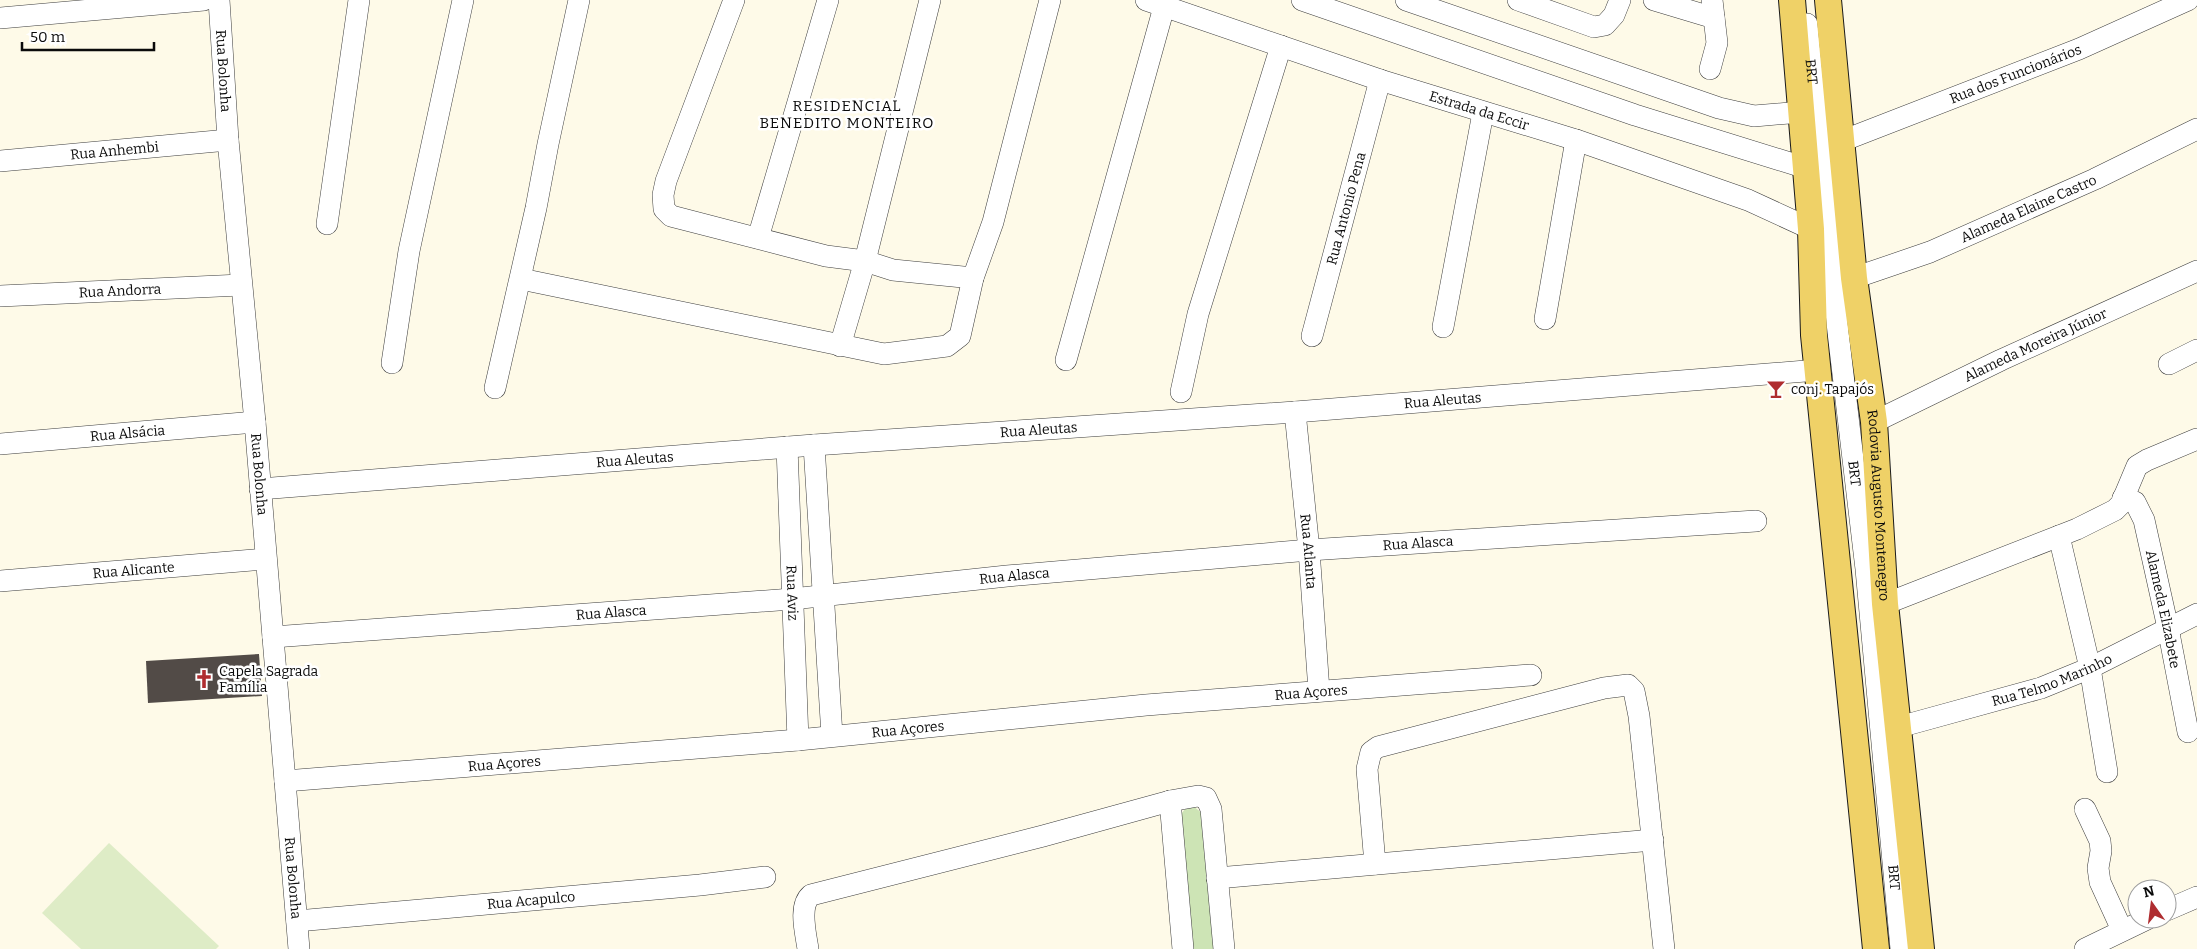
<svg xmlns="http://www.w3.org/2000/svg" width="2197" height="949" font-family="Bitter,serif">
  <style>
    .green { fill: #cde4b5 }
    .pitch { fill: #deecc6 }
    .building { fill: #524b47 }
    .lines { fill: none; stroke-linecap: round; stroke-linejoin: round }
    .minor-casing { stroke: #3d3d3d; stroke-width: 22 }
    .major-casing { stroke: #1b1b1b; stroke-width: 28 }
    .minor { stroke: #fff; stroke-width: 21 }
    .major { stroke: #efd167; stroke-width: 26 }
    .labels { text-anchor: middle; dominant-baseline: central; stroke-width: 5; stroke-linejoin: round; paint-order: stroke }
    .street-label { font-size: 14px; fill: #0a0a0a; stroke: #fff }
    .poi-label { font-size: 14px; fill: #0a0a0a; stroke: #fff; text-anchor: start }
    .neighbourhood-label { font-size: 15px; letter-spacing: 1px; fill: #0a0a0a; stroke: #fff }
  </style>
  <rect width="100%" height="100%" fill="#fefae8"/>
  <path class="green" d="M1193,806L1202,813L1214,949H1193L1181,814L1186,808Z"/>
  <path class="pitch" d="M109,843L219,946L216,949H81L42,913Z"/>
  <path class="building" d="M259,654L262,696L148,703L146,661Z"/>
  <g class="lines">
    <g class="minor-casing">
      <g id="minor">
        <path id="s1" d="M219,0L228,140L255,422L299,949"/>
        <path d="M734,0L666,181L663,195L664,209L671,216L826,256L865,261L893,270L973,278"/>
        <path id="s2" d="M1146,0L1380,80L1576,140L1748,200L1811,229"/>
        <path d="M1302,0L1635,115L1806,168"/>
        <path d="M1406,0L1719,108L1754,116L1801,112"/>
        <path d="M1518,0L1594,27L1605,25L1614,15L1620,0"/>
        <path d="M1654,0L1714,18"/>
        <path d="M0,18L204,0"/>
        <path id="s3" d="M1807,24L1838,332L1866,569L1901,949"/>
        <path d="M1710,69L1717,43L1712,0"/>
        <path id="s4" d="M1842,141L2079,49L2188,0"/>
        <path id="s5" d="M0,161L228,140"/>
        <path d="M327,224L359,0"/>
        <path d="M758,238L828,0"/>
        <path id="s6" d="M1854,278L1930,252L2095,179L2197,129"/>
        <path d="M521,279L884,354L947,346L960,336L973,278L993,222L1050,0"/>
        <path id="s7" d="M0,296L241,285"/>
        <path d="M1545,319L1576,140"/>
        <path d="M1443,327L1483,113"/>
        <path id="s8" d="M1312,336L1380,80"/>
        <path d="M840,346L865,261L930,0"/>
        <path d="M1066,360L1164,7"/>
        <path d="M392,363L409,251L463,0"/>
        <path d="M2169,364L2197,350"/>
        <path d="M495,388L536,208L548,144L579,0"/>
        <path d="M1181,392L1198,314L1281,46"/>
        <path id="s9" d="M1295,412L1309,550L1319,691"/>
        <path id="s10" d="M1874,422L2001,360L2197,271"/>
        <path id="s11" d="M0,444L255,422"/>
        <path d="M814,445L832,736"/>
        <path id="s12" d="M787,447L798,740"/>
        <path id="s13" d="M260,489L814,445L1295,412L1818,370"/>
        <path id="s14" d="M2123,498L2135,502L2144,520L2168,628L2188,732"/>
        <path d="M2059,536L2090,668L2107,772"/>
        <path id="s15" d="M0,581L266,559"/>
        <path d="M1885,604L2077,529L2115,510L2121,504L2137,466L2147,460L2197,439"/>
        <path id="s16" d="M273,637L792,599L1007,576L1309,550L1756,521"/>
        <path id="s17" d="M1899,727L2041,688L2090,668L2197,614"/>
        <path id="s18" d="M285,781L798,740L1146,705L1531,675"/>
        <path d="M1170,801L1183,949"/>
        <path d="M2085,809L2100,841L2101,851L2098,868L2100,882L2122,930"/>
        <path d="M1375,864L1367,769L1371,752L1378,747L1604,688L1628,685L1634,691L1639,716L1664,949"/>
        <path d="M1217,878L1653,840"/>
        <path d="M2167,910L2197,897"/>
        <path id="s19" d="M297,921L700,885L765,877"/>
        <path d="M808,949C806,934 798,906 811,895L1043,836L1170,801L1198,796L1206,798L1211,809L1224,949"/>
        <path d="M2085,949L2147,919"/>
      </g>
    </g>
    <g class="major-casing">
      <g id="major">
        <path d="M1792,0L1811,229L1814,335L1876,949"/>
        <path id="s20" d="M1828,0L1854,278L1874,422L1885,604L1921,949"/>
      </g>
    </g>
    <use href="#minor" class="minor"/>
    <use href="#major" class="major"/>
  </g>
  <defs>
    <g id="bar-bare" transform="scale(1.5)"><path d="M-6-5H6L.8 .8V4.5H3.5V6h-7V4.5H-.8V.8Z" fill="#af2d30" stroke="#fff" stroke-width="2.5" paint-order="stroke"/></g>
    <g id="church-bare" transform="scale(1.5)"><path d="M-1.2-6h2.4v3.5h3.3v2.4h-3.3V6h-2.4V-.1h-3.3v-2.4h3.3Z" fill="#af2d30" stroke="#fff" stroke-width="2.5" paint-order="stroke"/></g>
  </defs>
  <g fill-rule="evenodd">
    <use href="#bar-bare" x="1776" y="389"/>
    <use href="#church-bare" x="204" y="679"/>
  </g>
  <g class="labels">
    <g class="street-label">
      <text stroke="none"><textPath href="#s1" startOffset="71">Rua Bolonha</textPath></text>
      <text stroke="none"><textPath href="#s3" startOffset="48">BRT</textPath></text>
      <text stroke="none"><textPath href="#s4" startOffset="186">Rua dos Funcionários</textPath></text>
      <text stroke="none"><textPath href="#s2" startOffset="351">Estrada da Eccir</textPath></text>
      <text stroke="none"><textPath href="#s5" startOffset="115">Rua Anhembi</textPath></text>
      <text stroke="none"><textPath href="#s8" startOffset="132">Rua Antonio Pena</textPath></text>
      <text stroke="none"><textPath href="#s6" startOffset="188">Alameda Elaine Castro</textPath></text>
      <text stroke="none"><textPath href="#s7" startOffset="120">Rua Andorra</textPath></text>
      <text stroke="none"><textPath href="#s10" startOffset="179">Alameda Moreira Júnior</textPath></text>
      <text stroke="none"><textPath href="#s13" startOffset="1186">Rua Aleutas</textPath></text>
      <text stroke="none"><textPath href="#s13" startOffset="781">Rua Aleutas</textPath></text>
      <text stroke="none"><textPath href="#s11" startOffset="128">Rua Alsácia</textPath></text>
      <text stroke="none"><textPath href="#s13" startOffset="376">Rua Aleutas</textPath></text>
      <text stroke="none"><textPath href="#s1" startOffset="476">Rua Bolonha</textPath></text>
      <text stroke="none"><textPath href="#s3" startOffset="452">BRT</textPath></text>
      <text stroke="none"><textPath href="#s20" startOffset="508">Rodovia Augusto Montenegro</textPath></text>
      <text stroke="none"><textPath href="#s16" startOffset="1149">Rua Alasca</textPath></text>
      <text stroke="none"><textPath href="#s9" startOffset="140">Rua Atlanta</textPath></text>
      <text stroke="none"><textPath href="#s15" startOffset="134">Rua Alicante</textPath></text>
      <text stroke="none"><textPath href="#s16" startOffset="744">Rua Alasca</textPath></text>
      <text stroke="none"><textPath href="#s12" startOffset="146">Rua Aviz</textPath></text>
      <text stroke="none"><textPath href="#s14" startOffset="124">Alameda Elizabete</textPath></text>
      <text stroke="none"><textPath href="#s16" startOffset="339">Rua Alasca</textPath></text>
      <text stroke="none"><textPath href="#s17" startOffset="160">Rua Telmo Marinho</textPath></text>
      <text stroke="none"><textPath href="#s18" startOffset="1030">Rua Açores</textPath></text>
      <text stroke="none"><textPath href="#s18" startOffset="625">Rua Açores</textPath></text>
      <text stroke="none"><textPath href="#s18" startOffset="220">Rua Açores</textPath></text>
      <text stroke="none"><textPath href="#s3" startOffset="858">BRT</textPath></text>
      <text stroke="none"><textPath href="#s1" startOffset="881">Rua Bolonha</textPath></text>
      <text stroke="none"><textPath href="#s19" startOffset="235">Rua Acapulco</textPath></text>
    </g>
    <g class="poi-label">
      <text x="1791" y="389">conj. Tapajós</text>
      <text x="219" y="671">Capela Sagrada<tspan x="219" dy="16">Família</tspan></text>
    </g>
    <g class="neighbourhood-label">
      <text x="847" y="106">RESIDENCIAL<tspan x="847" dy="17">BENEDITO MONTEIRO</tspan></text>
    </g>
  </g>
  <g transform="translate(2152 904) rotate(346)"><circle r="24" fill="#ffffff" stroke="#9d9d9d"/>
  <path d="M0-4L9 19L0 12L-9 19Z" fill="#af2d30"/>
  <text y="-8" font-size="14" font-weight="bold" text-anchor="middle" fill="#0a0a0a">N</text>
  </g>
  <path d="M22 42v8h132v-8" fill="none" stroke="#0a0a0a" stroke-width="2.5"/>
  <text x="30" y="42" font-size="15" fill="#0a0a0a" stroke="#ffffff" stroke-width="4" paint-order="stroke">50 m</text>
</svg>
